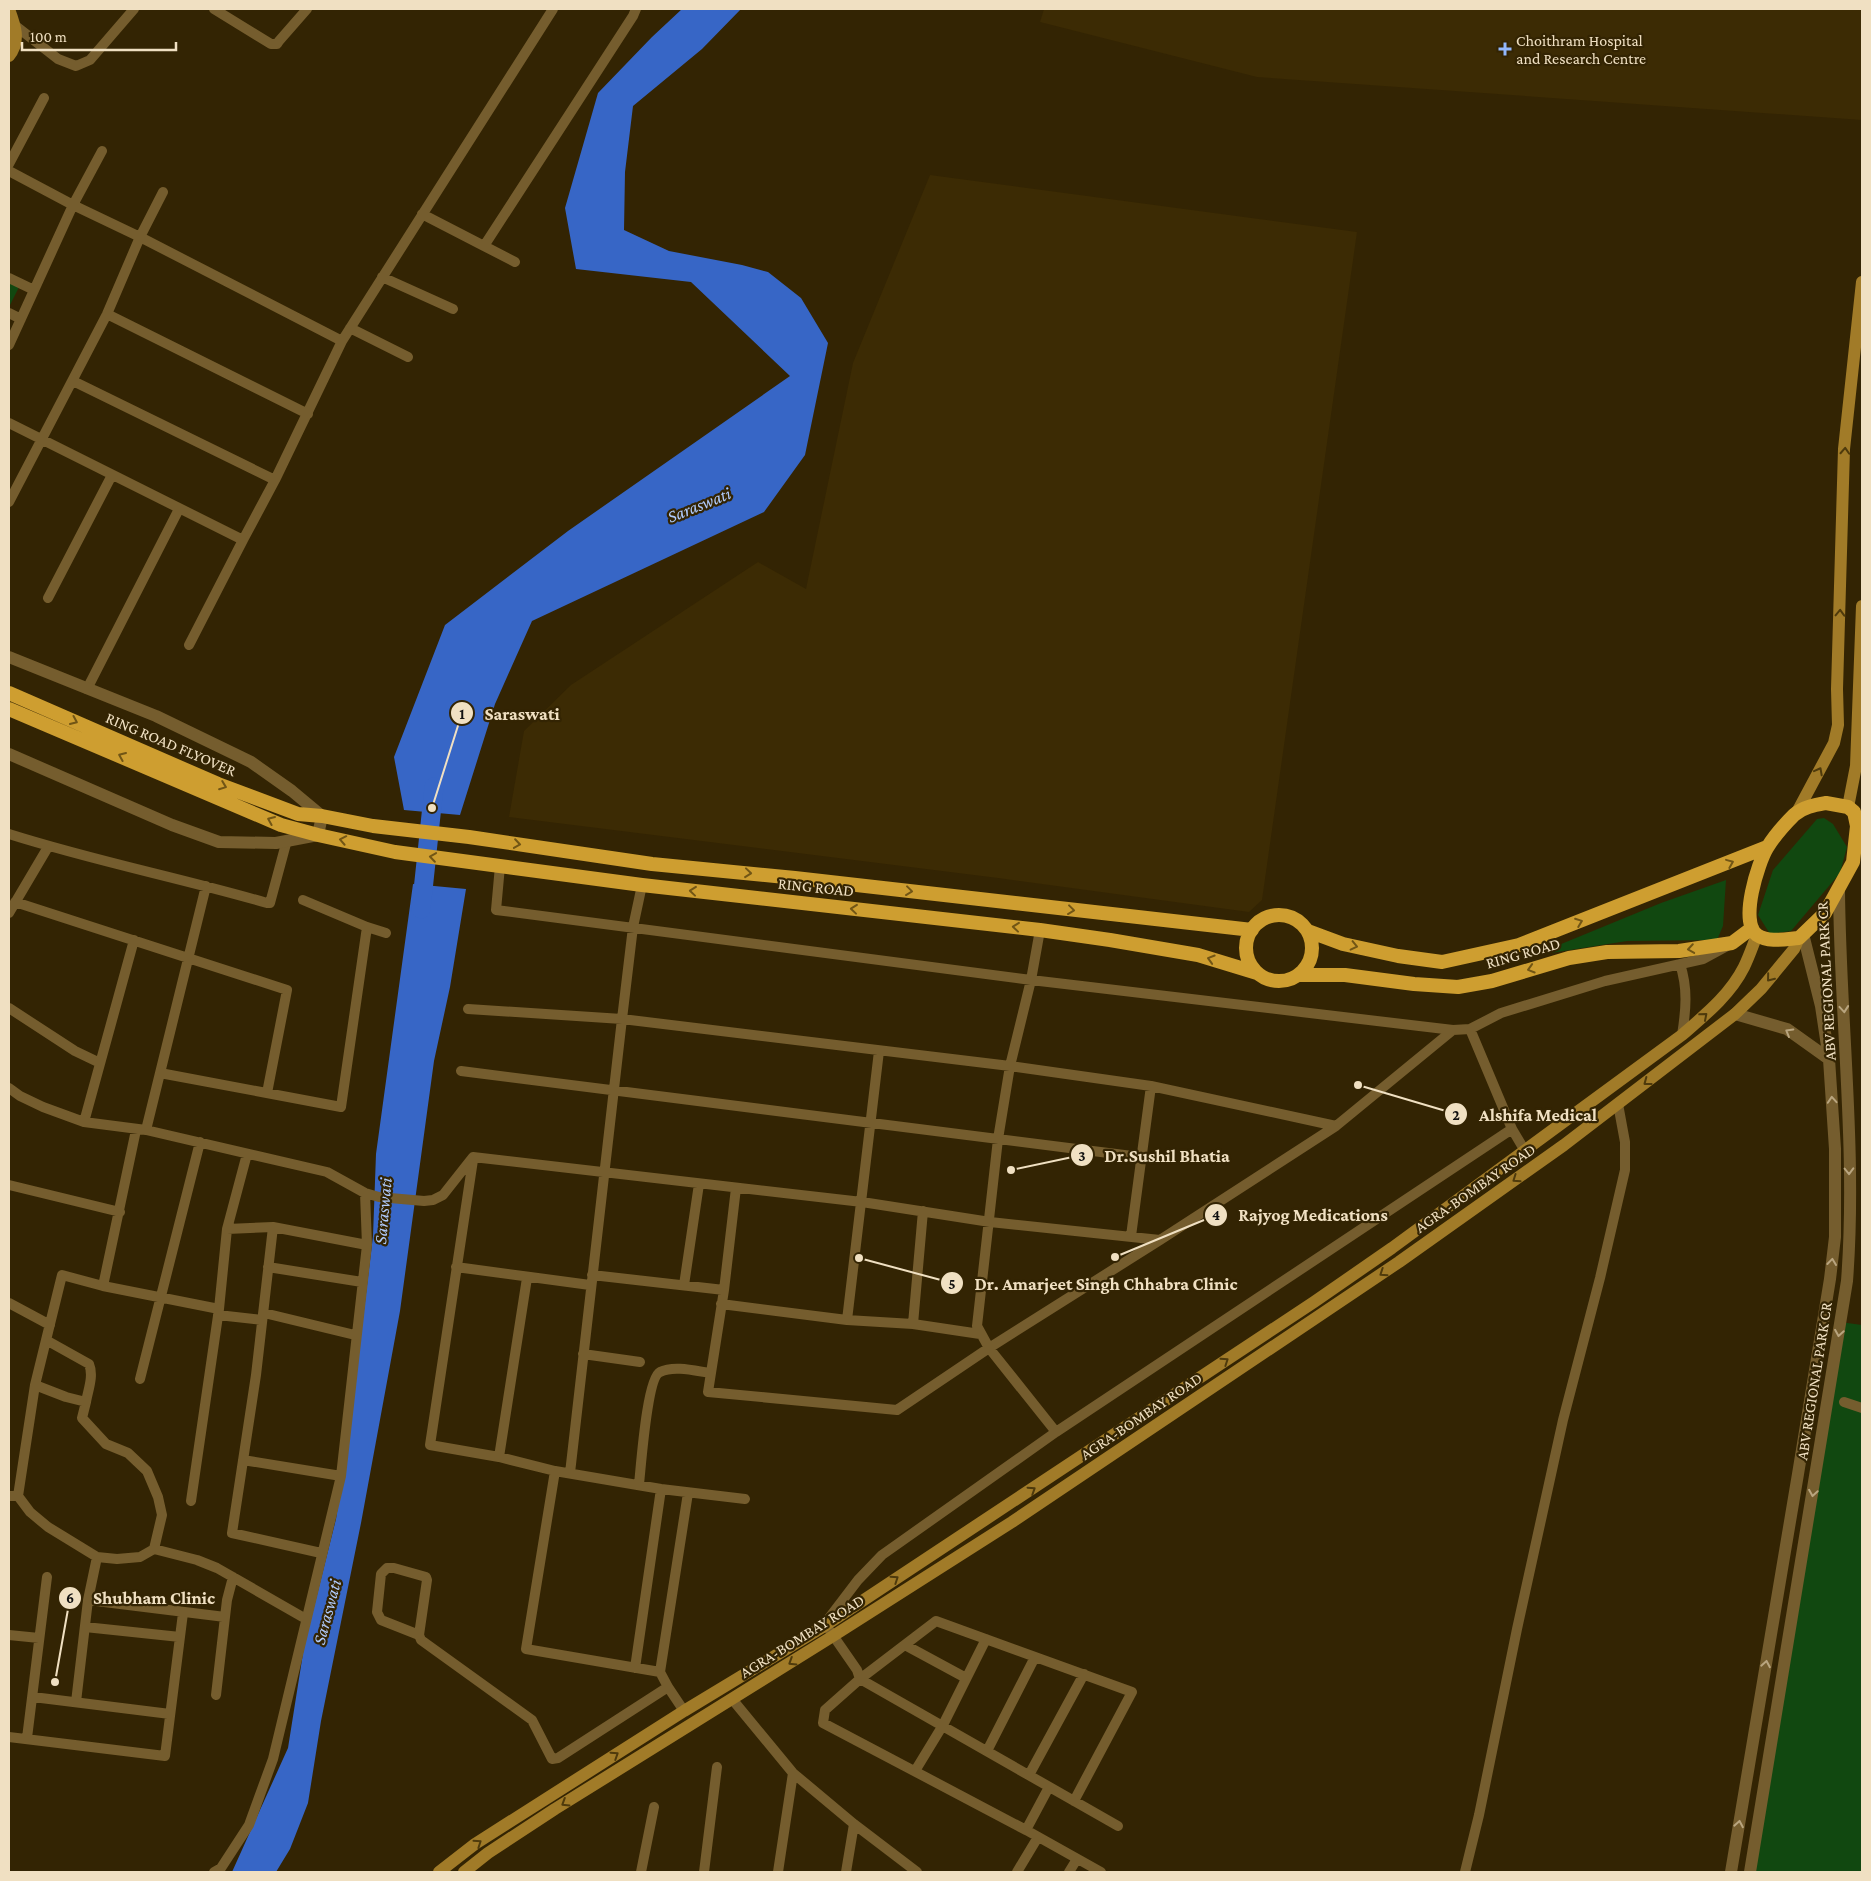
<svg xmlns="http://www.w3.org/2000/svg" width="1871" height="1881" font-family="'Crimson Pro',serif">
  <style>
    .built { fill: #3c2b04 }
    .green { fill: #114810 }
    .water { fill: #3766c6 }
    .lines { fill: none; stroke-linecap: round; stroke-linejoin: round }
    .river { stroke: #3766c6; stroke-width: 19 }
    .minor { stroke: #755d2e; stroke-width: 10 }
    .tertiary { stroke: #755d2e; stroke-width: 12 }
    .secondary { stroke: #a17b28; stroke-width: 12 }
    .trunk { stroke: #ce9e30; stroke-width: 14 }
    .oneway { stroke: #4e3a0c }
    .oneway2 { stroke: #715515 }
    .oneway3 { stroke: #b9a57f }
    .poi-dot { fill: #92b7fd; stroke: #332403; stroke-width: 2 }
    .labels { text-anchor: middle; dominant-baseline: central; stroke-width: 4.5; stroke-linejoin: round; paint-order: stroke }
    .poi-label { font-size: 16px; fill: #f0e0c2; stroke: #332403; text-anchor: start }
    .street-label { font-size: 16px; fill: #f0e0c2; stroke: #332403 }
    .water-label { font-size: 18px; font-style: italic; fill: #b0cbfc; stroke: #332403 }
    .leader { fill: none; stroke: #f0e0c2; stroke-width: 2 }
    .callout-dot { fill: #f0e0c2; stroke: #332403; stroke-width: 2 }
    .mark-label { font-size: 15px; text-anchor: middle; font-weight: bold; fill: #111 }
    .callout-label { font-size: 18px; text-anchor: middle; font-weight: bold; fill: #f0e0c2; stroke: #332403; stroke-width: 4.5; stroke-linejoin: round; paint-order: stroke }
  </style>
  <rect width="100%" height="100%" fill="#332403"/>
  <path class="built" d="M1044,9H1862V120L1257,77L1040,22Z
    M930,175L1357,232L1262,900L1249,912L998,878L509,817L524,731L571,685L758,562L806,589L853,363Z"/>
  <path class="green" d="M9,282L19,287L9,307Z
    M1824,818L1833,824L1847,847L1840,873L1791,931L1770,934L1758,915L1773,870L1817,819Z
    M1726,880L1723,926L1717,940L1627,941L1532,956L1661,903Z
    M1840,1322L1862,1325V1872H1750Z"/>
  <path class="water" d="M682,9H741L702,49L633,106L625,172L624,230L669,251L742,265L768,272L801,298L828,343L805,455L764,512L532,621L495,704L460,815L404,810L394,757L445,625L568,531L790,376L691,282L576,269L565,208L598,93L652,37Z
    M413,884L466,889L450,987L434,1061L400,1311L361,1523L321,1721L308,1803L290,1849L276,1872H232L288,1748L304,1647L336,1519L351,1418L373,1236L376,1154Z"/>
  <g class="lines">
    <path class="river" d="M421,909L434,787"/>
    <path class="minor" d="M214,9L271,44H277L279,41L307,9
      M17,27L58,59L76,66L90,60L134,9
      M9,164L44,98
      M9,171L73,205L140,237L342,341
      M422,214L484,246L633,16L636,9
      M484,246L515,262
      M382,277L453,309
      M9,278L34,290
      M9,313L21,319
      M107,314L308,414
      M350,328L408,357
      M9,345L73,205L102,151
      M73,381L275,480
      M9,423L243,540L275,480L342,341L553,9
      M9,502L107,314L140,237L163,192
      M48,598L112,475
      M189,645L243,540
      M87,689L179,509
      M9,834C94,861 181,878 267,903H270L287,840
      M500,866L496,910L1031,980L1453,1030
      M303,900L367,927L386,933
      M15,902L287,990L267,1093
      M9,913L48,847
      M1040,930L1031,980L1010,1066L998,1139L977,1326L989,1348L1056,1432
      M1680,964C1688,988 1686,1010 1682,1035
      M9,1008L75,1051L100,1063
      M468,1009L622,1019L1010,1066L1151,1086L1336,1126
      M461,1071L1140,1157
      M160,1073L341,1107L367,927
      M9,1088L20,1096L43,1107L84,1122L146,1130L327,1172L365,1193L379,1197L424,1201L433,1200L443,1195L473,1157L862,1202L990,1222L1160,1240
      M84,1122L134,940
      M1512,1129L1525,1151
      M146,1130L206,886
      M473,1160L430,1445L499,1457L555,1471L661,1489L745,1499
      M9,1185L120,1212
      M736,1188L724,1290L708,1392L897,1410L989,1348L1160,1240L1336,1126L1453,1030L1470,1029L1501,1013L1605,981L1703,959L1727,946
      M273,1227L256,1375L232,1533L321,1553
      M227,1229L273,1227L367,1245
      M1131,1236L1151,1086
      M268,1267L362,1282
      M456,1267L590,1285
      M592,1275L724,1290
      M684,1285L699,1184
      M103,1286L136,1130
      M9,1303L50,1325
      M721,1304L847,1320L913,1324L980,1334
      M264,1313L355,1335
      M218,1315L262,1320
      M847,1320L879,1051
      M913,1324L923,1211
      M46,1340L89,1364C94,1376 88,1390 86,1402
      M583,1354L640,1362
      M140,1379L200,1142
      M1844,1402L1862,1408
      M499,1457L527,1278
      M243,1460L341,1476
      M555,1471L526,1649L660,1672
      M570,1473L622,1019L633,927L642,885
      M639,1484C641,1467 647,1378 660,1372C674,1365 696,1371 710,1373
      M9,1496H18L30,1512L48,1527L97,1557L117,1559L140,1557L154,1549L162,1515L158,1497L147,1471L128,1453L106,1444L82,1418L86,1402L66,1397L35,1385L62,1275L103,1286L219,1309
      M18,1496L35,1385
      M191,1501L219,1309L227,1229L247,1154
      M154,1549L197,1560L217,1568L306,1619
      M88,1600L225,1617L216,1695
      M225,1617L227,1600L233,1577
      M826,1622L858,1580L882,1555L1056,1432L1512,1129L1470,1029
      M85,1627L180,1637
      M830,1631L857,1670L860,1679L1118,1826
      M9,1635L39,1638
      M419,1635L381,1620L377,1612L381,1574L387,1568H394L426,1577L427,1580L419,1635L421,1640L532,1720L552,1759L558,1758L668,1687
      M905,1645L966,1678
      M635,1668L661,1489
      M33,1697L170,1714
      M732,1699L793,1773L854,1824L917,1872
      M76,1702L88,1600L97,1557
      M684,1711L668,1687L660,1672L688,1493
      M9,1737L165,1756L183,1613
      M27,1738L47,1577
      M987,1751L1035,1657
      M915,1771L943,1725L986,1639
      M1029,1775L1084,1674
      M1049,1787L1026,1830L823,1723L825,1710L860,1679L936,1621L1132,1692L1074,1801
      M1026,1830L1101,1872
      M214,1872L221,1868L249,1825L273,1759L341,1476L367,1245L365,1193
      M641,1872L654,1807
      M704,1872L717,1767
      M778,1872L793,1773
      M846,1872L854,1824
      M1017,1872L1038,1837
      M1069,1872L1077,1859
      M1465,1872L1479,1815L1517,1629L1563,1420L1600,1278L1625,1170V1142L1618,1104"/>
    <path class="tertiary" d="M9,657L156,716L251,762L292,791L322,816L318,835L276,843L219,842L172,825L9,754
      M1735,1014L1787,1029L1829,1059
      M1731,1872L1798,1474L1830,1279L1835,1237V1149L1829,1059L1821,1006L1803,934
      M1750,1872L1847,1281C1857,1151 1840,1020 1839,890"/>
    <path class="secondary" d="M9,56C21,41 15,25 9,9
      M1848,807L1856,766L1862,606
      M1796,814L1834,743L1838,725L1837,689L1844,449L1862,282
      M439,1872L475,1844L684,1711L826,1625L1314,1302L1392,1248L1682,1035C1705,1015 1730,995 1744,967C1749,957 1753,945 1757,935
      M464,1872L488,1853L555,1809L833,1636L1012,1522L1399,1262L1564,1145L1735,1014L1761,989L1794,949L1799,938"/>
    <path class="trunk" d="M9,693L218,784L298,814L322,816L373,826L469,837L652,864L795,878L1252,930
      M9,709L281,825L318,835L395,852L642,885L1040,930L1110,940L1198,955L1257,973
      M1826,803L1848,807L1854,812L1857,826L1853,862L1825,913L1799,938C1786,939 1769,943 1757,935C1739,922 1758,863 1767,848C1773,838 1786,823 1794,815C1803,807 1815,805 1826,803Z
      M1246 948a33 33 0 1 1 66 0a33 33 0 1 1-66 0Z
      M1308,931L1343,944L1398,956L1442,962L1519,945L1767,847
      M1298,975H1345L1414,984L1458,987L1492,981L1569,958L1607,952L1679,951L1732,943L1752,928"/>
  </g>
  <defs><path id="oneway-chevron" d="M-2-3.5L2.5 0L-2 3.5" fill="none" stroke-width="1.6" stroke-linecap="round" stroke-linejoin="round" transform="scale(1.25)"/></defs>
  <g class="oneway">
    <use href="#oneway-chevron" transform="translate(1845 451) rotate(-87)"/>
    <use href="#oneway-chevron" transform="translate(1840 613) rotate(-88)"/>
    <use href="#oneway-chevron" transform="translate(1819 771) rotate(-62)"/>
    <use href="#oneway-chevron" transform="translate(1770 978) rotate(129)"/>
    <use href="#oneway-chevron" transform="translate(1704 1016) rotate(-41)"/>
    <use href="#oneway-chevron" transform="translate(1647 1082) rotate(143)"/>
    <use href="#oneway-chevron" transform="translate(1516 1179) rotate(145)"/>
    <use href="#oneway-chevron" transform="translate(1383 1273) rotate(146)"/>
    <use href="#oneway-chevron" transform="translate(1225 1361) rotate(-34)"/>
    <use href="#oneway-chevron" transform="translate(1032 1490) rotate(-33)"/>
    <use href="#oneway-chevron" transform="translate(895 1579) rotate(-34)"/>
    <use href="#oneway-chevron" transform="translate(792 1662) rotate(148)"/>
    <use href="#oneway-chevron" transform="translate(615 1755) rotate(-33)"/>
    <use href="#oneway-chevron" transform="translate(565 1803) rotate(148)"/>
    <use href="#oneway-chevron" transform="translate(478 1843) rotate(-34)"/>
  </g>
  <g class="oneway2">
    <use href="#oneway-chevron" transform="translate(74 721) rotate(24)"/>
    <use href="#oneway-chevron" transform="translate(122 756) rotate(-157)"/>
    <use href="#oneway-chevron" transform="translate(223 786) rotate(21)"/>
    <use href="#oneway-chevron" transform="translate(271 820) rotate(-157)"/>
    <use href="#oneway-chevron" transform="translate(343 840) rotate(-169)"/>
    <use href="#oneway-chevron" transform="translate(517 844) rotate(8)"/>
    <use href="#oneway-chevron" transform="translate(433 857) rotate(-172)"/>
    <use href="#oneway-chevron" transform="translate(1730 863) rotate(-22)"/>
    <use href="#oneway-chevron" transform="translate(748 873) rotate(6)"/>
    <use href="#oneway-chevron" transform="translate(693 891) rotate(-174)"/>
    <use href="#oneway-chevron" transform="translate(909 891) rotate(7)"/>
    <use href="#oneway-chevron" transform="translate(854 909) rotate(-174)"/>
    <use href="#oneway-chevron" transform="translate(1071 910) rotate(7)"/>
    <use href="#oneway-chevron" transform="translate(1579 922) rotate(-21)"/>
    <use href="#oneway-chevron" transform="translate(1016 927) rotate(-174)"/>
    <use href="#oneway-chevron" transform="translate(1354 946) rotate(13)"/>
    <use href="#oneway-chevron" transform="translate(1691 949) rotate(171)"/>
    <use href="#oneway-chevron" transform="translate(1211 959) rotate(-163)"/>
    <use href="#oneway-chevron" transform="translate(1531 969) rotate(163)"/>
  </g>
  <g class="oneway3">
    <use href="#oneway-chevron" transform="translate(1844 1009) rotate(85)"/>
    <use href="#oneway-chevron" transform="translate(1789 1032) rotate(-150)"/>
    <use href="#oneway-chevron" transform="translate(1832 1100) rotate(-94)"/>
    <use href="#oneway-chevron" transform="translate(1849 1171) rotate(89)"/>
    <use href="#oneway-chevron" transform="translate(1832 1262) rotate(-83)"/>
    <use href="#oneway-chevron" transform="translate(1839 1333) rotate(99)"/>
    <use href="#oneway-chevron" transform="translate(1813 1493) rotate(99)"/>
    <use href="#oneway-chevron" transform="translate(1766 1664) rotate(-80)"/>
    <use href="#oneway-chevron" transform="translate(1739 1824) rotate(-80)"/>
  </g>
  <path class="poi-dot" d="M1502.5 41.5h5v5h5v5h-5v5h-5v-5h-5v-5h5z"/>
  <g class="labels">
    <g class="poi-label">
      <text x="1516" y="40">Choithram Hospital<tspan x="1516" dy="18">and Research Centre</tspan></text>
    </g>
    <g class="street-label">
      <text transform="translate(171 744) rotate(23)">RING ROAD FLYOVER</text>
      <text transform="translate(816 887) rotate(6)">RING ROAD</text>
      <text transform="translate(1523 953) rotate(-16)">RING ROAD</text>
      <text transform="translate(1826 981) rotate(-93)">ABV REGIONAL PARK CR</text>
      <text transform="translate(1475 1188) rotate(-35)">AGRA-BOMBAY ROAD</text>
      <text transform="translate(1814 1381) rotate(-81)">ABV REGIONAL PARK CR</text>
      <text transform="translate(1141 1416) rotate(-34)">AGRA-BOMBAY ROAD</text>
      <text transform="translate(802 1636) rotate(-32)">AGRA-BOMBAY ROAD</text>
    </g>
    <g class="water-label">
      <text transform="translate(699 505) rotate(-22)">Saraswati</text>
      <text transform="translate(383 1211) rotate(-85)">Saraswati</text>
      <text transform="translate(327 1612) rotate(-75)">Saraswati</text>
    </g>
  </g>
  <path class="leader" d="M432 808L462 713M1358 1085L1456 1114M1011 1170L1082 1155M1115 1257L1216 1215M859 1258L952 1283M55 1682L70 1598"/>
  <g class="callout-dot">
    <circle cx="432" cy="808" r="5"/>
    <circle cx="1358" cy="1085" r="5"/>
    <circle cx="1011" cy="1170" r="5"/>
    <circle cx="1115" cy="1257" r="5"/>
    <circle cx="859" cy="1258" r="5"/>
    <circle cx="55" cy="1682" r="5"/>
    <circle cx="462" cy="713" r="12"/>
    <circle cx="1456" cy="1114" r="12"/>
    <circle cx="1082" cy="1155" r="12"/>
    <circle cx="1216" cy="1215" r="12"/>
    <circle cx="952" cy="1283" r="12"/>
    <circle cx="70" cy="1598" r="12"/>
  </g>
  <g class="mark-label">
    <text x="462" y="719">1</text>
    <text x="1456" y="1120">2</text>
    <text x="1082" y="1161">3</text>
    <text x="1216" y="1220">4</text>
    <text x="952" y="1289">5</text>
    <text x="70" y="1603">6</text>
  </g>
  <g class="callout-label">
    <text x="522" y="720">Saraswati</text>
    <text x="1538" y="1121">Alshifa Medical</text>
    <text x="1167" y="1162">Dr.Sushil Bhatia</text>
    <text x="1313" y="1221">Rajyog Medications</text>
    <text x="1106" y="1290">Dr. Amarjeet Singh Chhabra Clinic</text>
    <text x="154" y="1604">Shubham Clinic</text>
  </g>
  <rect width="1871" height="1881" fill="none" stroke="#f0e0c2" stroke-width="20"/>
  <path d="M22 42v8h154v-8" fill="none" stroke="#f0e0c2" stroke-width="2.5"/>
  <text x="30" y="42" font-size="15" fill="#f0e0c2" stroke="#332403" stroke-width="4" paint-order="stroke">100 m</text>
</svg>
